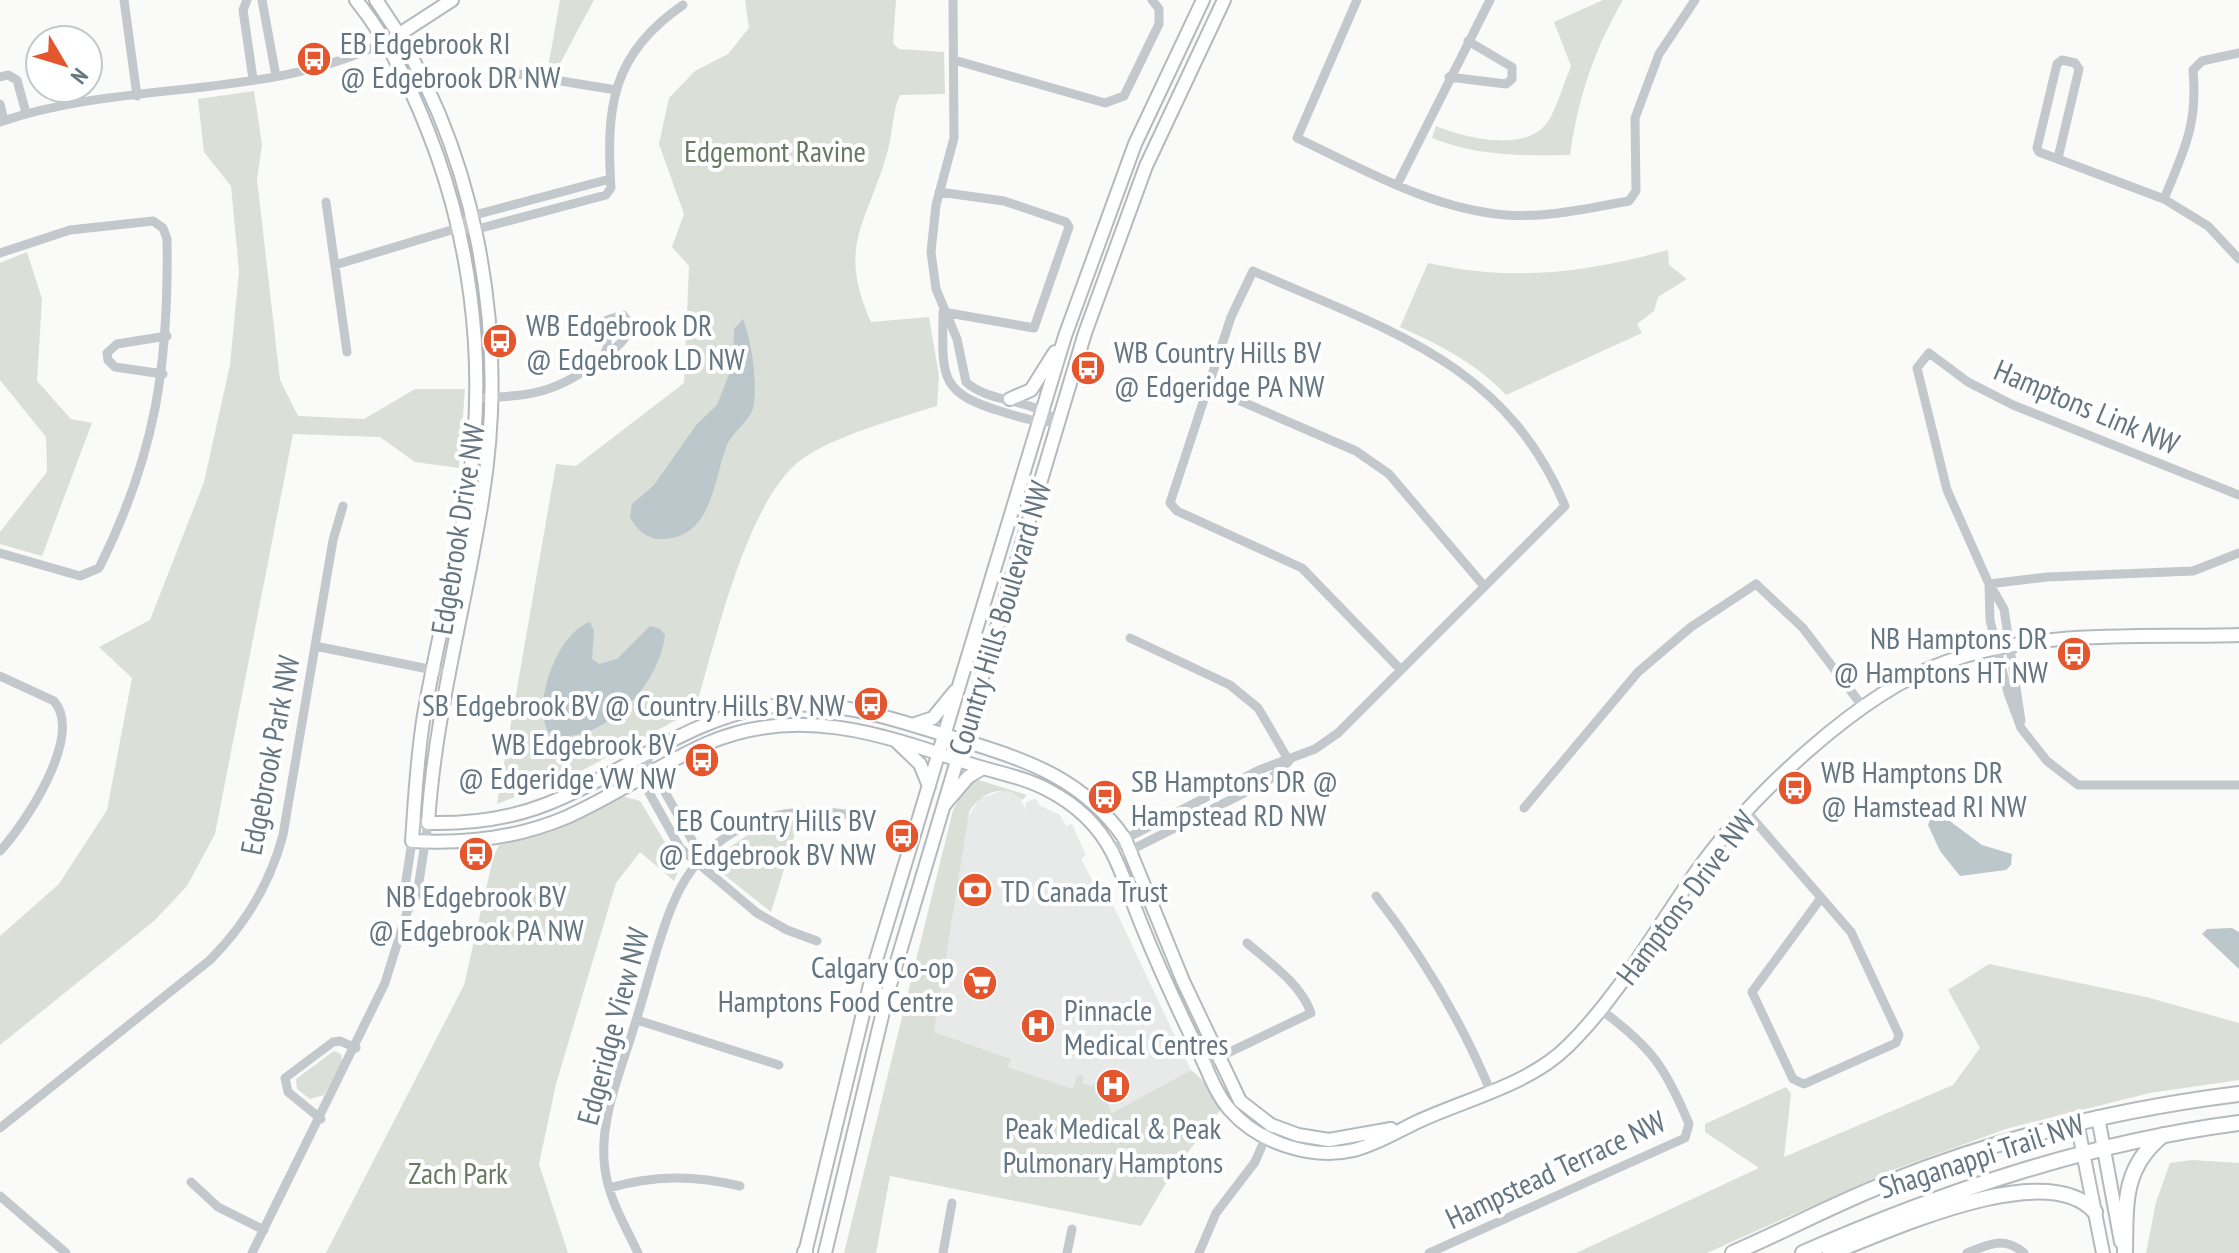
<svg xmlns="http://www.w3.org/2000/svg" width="2239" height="1253" font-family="'PT Sans Narrow',sans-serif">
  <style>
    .built { fill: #e8e9e9 }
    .green { fill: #dadfd7 }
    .water { fill: #bbc7cb }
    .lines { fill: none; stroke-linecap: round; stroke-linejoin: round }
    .secondary-casing { stroke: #b3babf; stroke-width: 16 }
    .primary-casing { stroke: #b5babe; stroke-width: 18 }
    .street { stroke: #c3c8cc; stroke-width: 9 }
    .secondary { stroke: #fff; stroke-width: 12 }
    .primary { stroke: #fff; stroke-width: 14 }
    .labels { text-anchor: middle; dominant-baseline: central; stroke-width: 8; stroke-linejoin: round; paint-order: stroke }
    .poi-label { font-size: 30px; fill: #657683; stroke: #fff; text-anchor: start }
    .park-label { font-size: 30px; fill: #687a64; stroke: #fff }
    .street-label { font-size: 30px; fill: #657683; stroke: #fff }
  </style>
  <rect width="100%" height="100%" fill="#fafaf8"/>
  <path class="built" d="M1004,790L1018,795L1027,811L1025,803L1036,798L1039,805L1060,815L1066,826L1072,824L1086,855L1081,859L1093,881L1100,877L1191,1070L1112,1113L1097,1080L1092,1086L1075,1079L1074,1090L1008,1067L1011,1059L934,1032L966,821L979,799Z"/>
  <path class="green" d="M560,0H594L556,71L548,68Z
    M745,0H896L893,43L899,49L944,52L945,94L900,95C892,112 893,132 888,150C868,223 836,244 871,322L929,317L939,376L937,406C899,418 831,437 801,460C746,501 715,644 695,710L583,770L497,804L556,464L576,466L684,383L689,266L672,247L684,214L659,144L669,98L695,71L728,54L749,28Z
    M1603,0H1623C1594,50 1578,98 1570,155C1522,156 1477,156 1432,138L1436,126C1465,138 1528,154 1549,120C1558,104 1564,83 1571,66L1554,22Z
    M254,91L262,145L257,179L280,380L298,416L364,419L415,389H465L459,468L415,462L380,437L293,434L215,834L187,886L154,921L0,1045V936L59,884L107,810L132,678L99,647L150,620L204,482L230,365L239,271L231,186L204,152L198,99Z
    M1668,250L1669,265L1687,279L1658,297L1654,311L1637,324L1642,333L1506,395C1478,364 1438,344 1400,327L1428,263C1514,282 1584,273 1668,250Z
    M27,252L42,299L37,381L71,419L92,423L42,556L0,544V532L47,472L46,437L0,380V263Z
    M979,780L1027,795L1022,800C1005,782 980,793 969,812L934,1032L1011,1059L1008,1067L1073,1089L1076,1078L1083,1074V1083L1092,1086L1097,1080L1112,1113L1191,1070L1206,1083L1222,1108L1172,1173L1141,1226L890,1176L876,1253H844L953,810L969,783Z
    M622,796L640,801L677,862L678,872L674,881L640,852L616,883L556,1084L539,1164L568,1253H326L464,985L493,858L499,845L551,832Z
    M800,817L771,912L717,869V856L749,834Z
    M1989,964L2146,997L2239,1023V1080L2150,1093L2009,1128L1890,1171L1707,1253H1576L1759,1168L1705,1132V1124L1786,1087L1791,1094L1784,1157L1953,1085L1980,1048L1948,990Z
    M334,1051L341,1054L342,1062L324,1095L310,1099L297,1089L296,1079Z
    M2192,1160L2239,1163V1253H2146L2156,1202L2170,1163Z"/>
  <path class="water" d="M743,319C752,343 757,379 754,404C752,420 733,431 727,445C713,480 713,537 663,539C647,540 637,530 630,517L632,504L654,485L697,424L717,405L733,364L734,329Z
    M590,622L594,631L592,659L599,664L617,659L650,626L660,629L665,635C659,686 605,743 551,736C529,709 557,632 590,622Z
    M1933,813L1943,816L1982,845L2012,854L2011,865L2006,870L1960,876L1940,851L1928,825Z
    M2232,928L2239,932V969L2202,934L2207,929Z"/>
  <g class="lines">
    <g class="secondary-casing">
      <path id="secondary" d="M356,0C393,46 417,100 437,155C469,246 482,345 474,441C466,534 440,623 424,715C417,757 415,799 412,841C465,844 518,838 567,817C616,795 660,764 708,743C800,704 884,735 973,765C998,773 1024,777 1048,790C1075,804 1098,825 1112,852C1124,875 1132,902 1142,926C1159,968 1178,1009 1198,1050C1208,1070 1215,1093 1230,1110C1259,1143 1312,1160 1354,1150C1377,1144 1396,1132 1417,1122C1466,1099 1529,1085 1568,1046C1619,996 1655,930 1696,872C1750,797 1858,693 1946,662C2038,629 2143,638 2239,635
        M376,0C476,141 510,330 482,500C465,608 435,713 428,823C469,824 509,819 547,804C624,774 690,716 774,706C840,698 902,722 964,741C1029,760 1085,781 1125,839L1183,981L1240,1101L1271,1125L1298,1135L1329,1140L1391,1129
        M395,37L452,0
        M1010,399L1031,390L1055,352
        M915,724L933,718L955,691
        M896,741L920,764L929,786
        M945,804L968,777L983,768
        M2098,1117L2121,1242
        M2077,1122L2103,1253
        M805,1253L876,960L1065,336L1135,144L1203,0
        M825,1253L887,995L1085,333L1146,166L1224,0"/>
    </g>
    <g class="primary-casing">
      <path id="primary" d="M805,1253V1252
        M1733,1253C1786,1230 1836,1203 1890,1182C2002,1137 2119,1109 2239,1094
        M1803,1253C1942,1192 2087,1143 2239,1123
        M1830,1253C1888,1231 2046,1156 2095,1212
        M2125,1253C2126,1204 2122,1168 2163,1135"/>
    </g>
    <path class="street" d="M124,0L137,96
      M247,0L243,10L253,79
      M262,0L276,76
      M953,0L954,138L936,205L931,252L936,289L957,339L966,382C990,404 1031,397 1058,422
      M1357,0L1297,138C1363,169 1431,209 1506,215C1547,218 1589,208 1629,201L1636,191L1635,118L1659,54L1695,0
      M954,60L1105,103L1124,96L1159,24V9L1152,0
      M518,74L616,90
      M0,77L8,75L17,80L26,113
      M1449,77L1506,84L1512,79V67L1468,41
      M0,104L4,120
      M0,122C125,79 266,101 385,42
      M2058,158L2079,69L2075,63L2062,60L2057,64L2037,148L2039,152L2164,199L2208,226L2239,259
      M1397,185L1490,0
      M939,192L1004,201L1066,222L1069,227L1034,328L943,312
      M2164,199C2184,150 2198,125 2193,70L2202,61L2239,53
      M326,202L347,352
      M458,228L474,230L606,195L611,188C606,108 611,54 683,5
      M0,253L70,230L153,221L163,228L167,239C169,364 156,454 99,568L80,576L0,553
      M335,265L458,228L471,216L610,179
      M943,315C942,379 940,393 1003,412C1022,418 1038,423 1058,422
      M163,374L115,367L108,360L107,353L117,344L167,336
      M1208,387L1356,451L1389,474L1484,586
      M476,398C534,396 557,393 604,357C617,347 628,340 629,323L623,315L607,320V348L602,359
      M2239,495L2013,405L1968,382L1929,353L1917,368L1947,490L1989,584L2047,577L2193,571L2239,553
      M1989,584L1990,620L2008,693L2021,728L2047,761L2078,785H2239
      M1990,585L2004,609L2021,721
      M1130,638L1230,685L1258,708L1289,761
      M315,646L448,673
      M0,676L54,701C84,736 25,824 0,851
      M644,755L692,840L699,862
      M632,762L680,848L757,913L787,930L817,941
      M1524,808L1638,672L1691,627L1756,584L1803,628L1863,707
      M1747,812L1851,932L1899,1035L1896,1043L1804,1084L1793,1079L1752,992L1821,898
      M1112,852L1125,839L1259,770L1315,749L1338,733L1565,506C1505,362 1385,329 1253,271L1231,317L1170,503L1177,511L1302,568L1401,670
      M1127,852L1268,781L1288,762
      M1376,896C1422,955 1461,1021 1490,1090
      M407,912L404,894L412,841
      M637,1020L779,1065
      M1205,1064L1311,1013C1301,984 1270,963 1247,943
      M321,1119L288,1092L285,1078L333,1042L340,1041L356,1048
      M0,1128L210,960C246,924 270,884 283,835L333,540L343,506
      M191,1182L218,1207L264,1230
      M609,1188C654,1175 694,1175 740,1186
      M0,1196L66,1253
      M252,1253L385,983L407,912L417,895L428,823L413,822
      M638,1253C625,1225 609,1200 605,1169C598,1122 621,1071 634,1027C647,987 656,945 672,906C703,828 778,800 855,816
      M943,1253L952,1203
      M1067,1253L1072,1229
      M1199,1253L1216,1213L1255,1162L1268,1132
      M1429,1253L1685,1138L1689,1124C1665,1066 1651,1047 1600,1009
      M1967,1253C1990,1244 2004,1236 2024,1253"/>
    <use href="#secondary" class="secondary"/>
    <use href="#primary" class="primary"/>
  </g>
  <defs>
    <g id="bus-disc" transform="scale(1.8)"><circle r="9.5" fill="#e4572e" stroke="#fff"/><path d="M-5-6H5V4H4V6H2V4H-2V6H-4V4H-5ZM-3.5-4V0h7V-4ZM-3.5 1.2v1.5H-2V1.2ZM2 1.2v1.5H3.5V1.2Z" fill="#fff"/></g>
    <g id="bank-disc" transform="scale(1.8)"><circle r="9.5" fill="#e4572e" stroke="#fff"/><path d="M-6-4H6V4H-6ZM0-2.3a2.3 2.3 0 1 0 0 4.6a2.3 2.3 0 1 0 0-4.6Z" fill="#fff"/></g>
    <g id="supermarket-disc" transform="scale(1.8)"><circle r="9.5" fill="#e4572e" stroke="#fff"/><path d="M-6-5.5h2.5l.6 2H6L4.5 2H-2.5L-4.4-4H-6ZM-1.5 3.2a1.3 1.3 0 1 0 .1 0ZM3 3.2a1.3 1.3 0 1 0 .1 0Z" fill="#fff"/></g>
    <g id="hospital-disc" transform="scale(1.8)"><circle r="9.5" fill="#e4572e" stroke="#fff"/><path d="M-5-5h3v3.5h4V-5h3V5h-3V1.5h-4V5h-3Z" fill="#fff"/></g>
  </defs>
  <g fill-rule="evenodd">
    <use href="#bus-disc" x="314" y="59"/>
    <use href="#bus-disc" x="500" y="341"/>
    <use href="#bus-disc" x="1088" y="368"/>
    <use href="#bus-disc" x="2074" y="654"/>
    <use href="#bus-disc" x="871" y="704"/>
    <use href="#bus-disc" x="702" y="760"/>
    <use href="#bus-disc" x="1795" y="788"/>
    <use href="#bus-disc" x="1105" y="797"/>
    <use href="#bus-disc" x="902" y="836"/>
    <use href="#bus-disc" x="476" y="854"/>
    <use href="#bank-disc" x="975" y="890"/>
    <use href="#supermarket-disc" x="980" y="983"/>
    <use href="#hospital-disc" x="1038" y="1026"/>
    <use href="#hospital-disc" x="1113" y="1086"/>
  </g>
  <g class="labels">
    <g class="poi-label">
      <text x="340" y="42">EB Edgebrook RI<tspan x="340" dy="34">@ Edgebrook DR NW</tspan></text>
      <text x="526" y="324">WB Edgebrook DR<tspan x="526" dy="34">@ Edgebrook LD NW</tspan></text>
      <text x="1114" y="351">WB Country Hills BV<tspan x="1114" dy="34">@ Edgeridge PA NW</tspan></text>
      <text x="2048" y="637" text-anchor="end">NB Hamptons DR<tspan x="2048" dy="34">@ Hamptons HT NW</tspan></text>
      <text x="845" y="704" text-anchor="end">SB Edgebrook BV @ Country Hills BV NW</text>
      <text x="676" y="743" text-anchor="end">WB Edgebrook BV<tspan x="676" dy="34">@ Edgeridge VW NW</tspan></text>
      <text x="1821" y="771">WB Hamptons DR<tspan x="1821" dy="34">@ Hamstead RI NW</tspan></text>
      <text x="1131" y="780">SB Hamptons DR @<tspan x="1131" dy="34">Hampstead RD NW</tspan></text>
      <text x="876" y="819" text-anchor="end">EB Country Hills BV<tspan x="876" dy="34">@ Edgebrook BV NW</tspan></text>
      <text x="1001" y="890">TD Canada Trust</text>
      <text x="476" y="895" text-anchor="middle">NB Edgebrook BV<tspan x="476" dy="34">@ Edgebrook PA NW</tspan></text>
      <text x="954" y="966" text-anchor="end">Calgary Co-op<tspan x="954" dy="34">Hamptons Food Centre</tspan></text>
      <text x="1064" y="1009">Pinnacle<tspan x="1064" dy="34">Medical Centres</tspan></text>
      <text x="1113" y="1127" text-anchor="middle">Peak Medical &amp; Peak<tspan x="1113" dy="34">Pulmonary Hamptons</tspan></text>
    </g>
    <g class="park-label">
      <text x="775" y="150">Edgemont Ravine</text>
      <text x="458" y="1172">Zach Park</text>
    </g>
    <g class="street-label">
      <text transform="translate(2087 406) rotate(23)">Hamptons Link NW</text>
      <text transform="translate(457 529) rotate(-81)">Edgebrook Drive NW</text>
      <text transform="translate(999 618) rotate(-73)">Country Hills Boulevard NW</text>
      <text transform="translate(269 755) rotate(-79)">Edgebrook Park NW</text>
      <text transform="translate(1685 897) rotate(-53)">Hamptons Drive NW</text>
      <text transform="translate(612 1026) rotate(-75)">Edgeridge View NW</text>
      <text transform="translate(1981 1155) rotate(-18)">Shaganappi Trail NW</text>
      <text transform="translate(1555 1169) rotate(-25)">Hampstead Terrace NW</text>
    </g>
  </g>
  <g transform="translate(64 64) rotate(128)"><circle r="38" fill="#ffffff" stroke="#c1c8cd" stroke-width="2"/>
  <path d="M0-6L14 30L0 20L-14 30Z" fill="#e4572e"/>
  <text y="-12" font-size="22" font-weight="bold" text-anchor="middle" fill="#657683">N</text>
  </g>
</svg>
